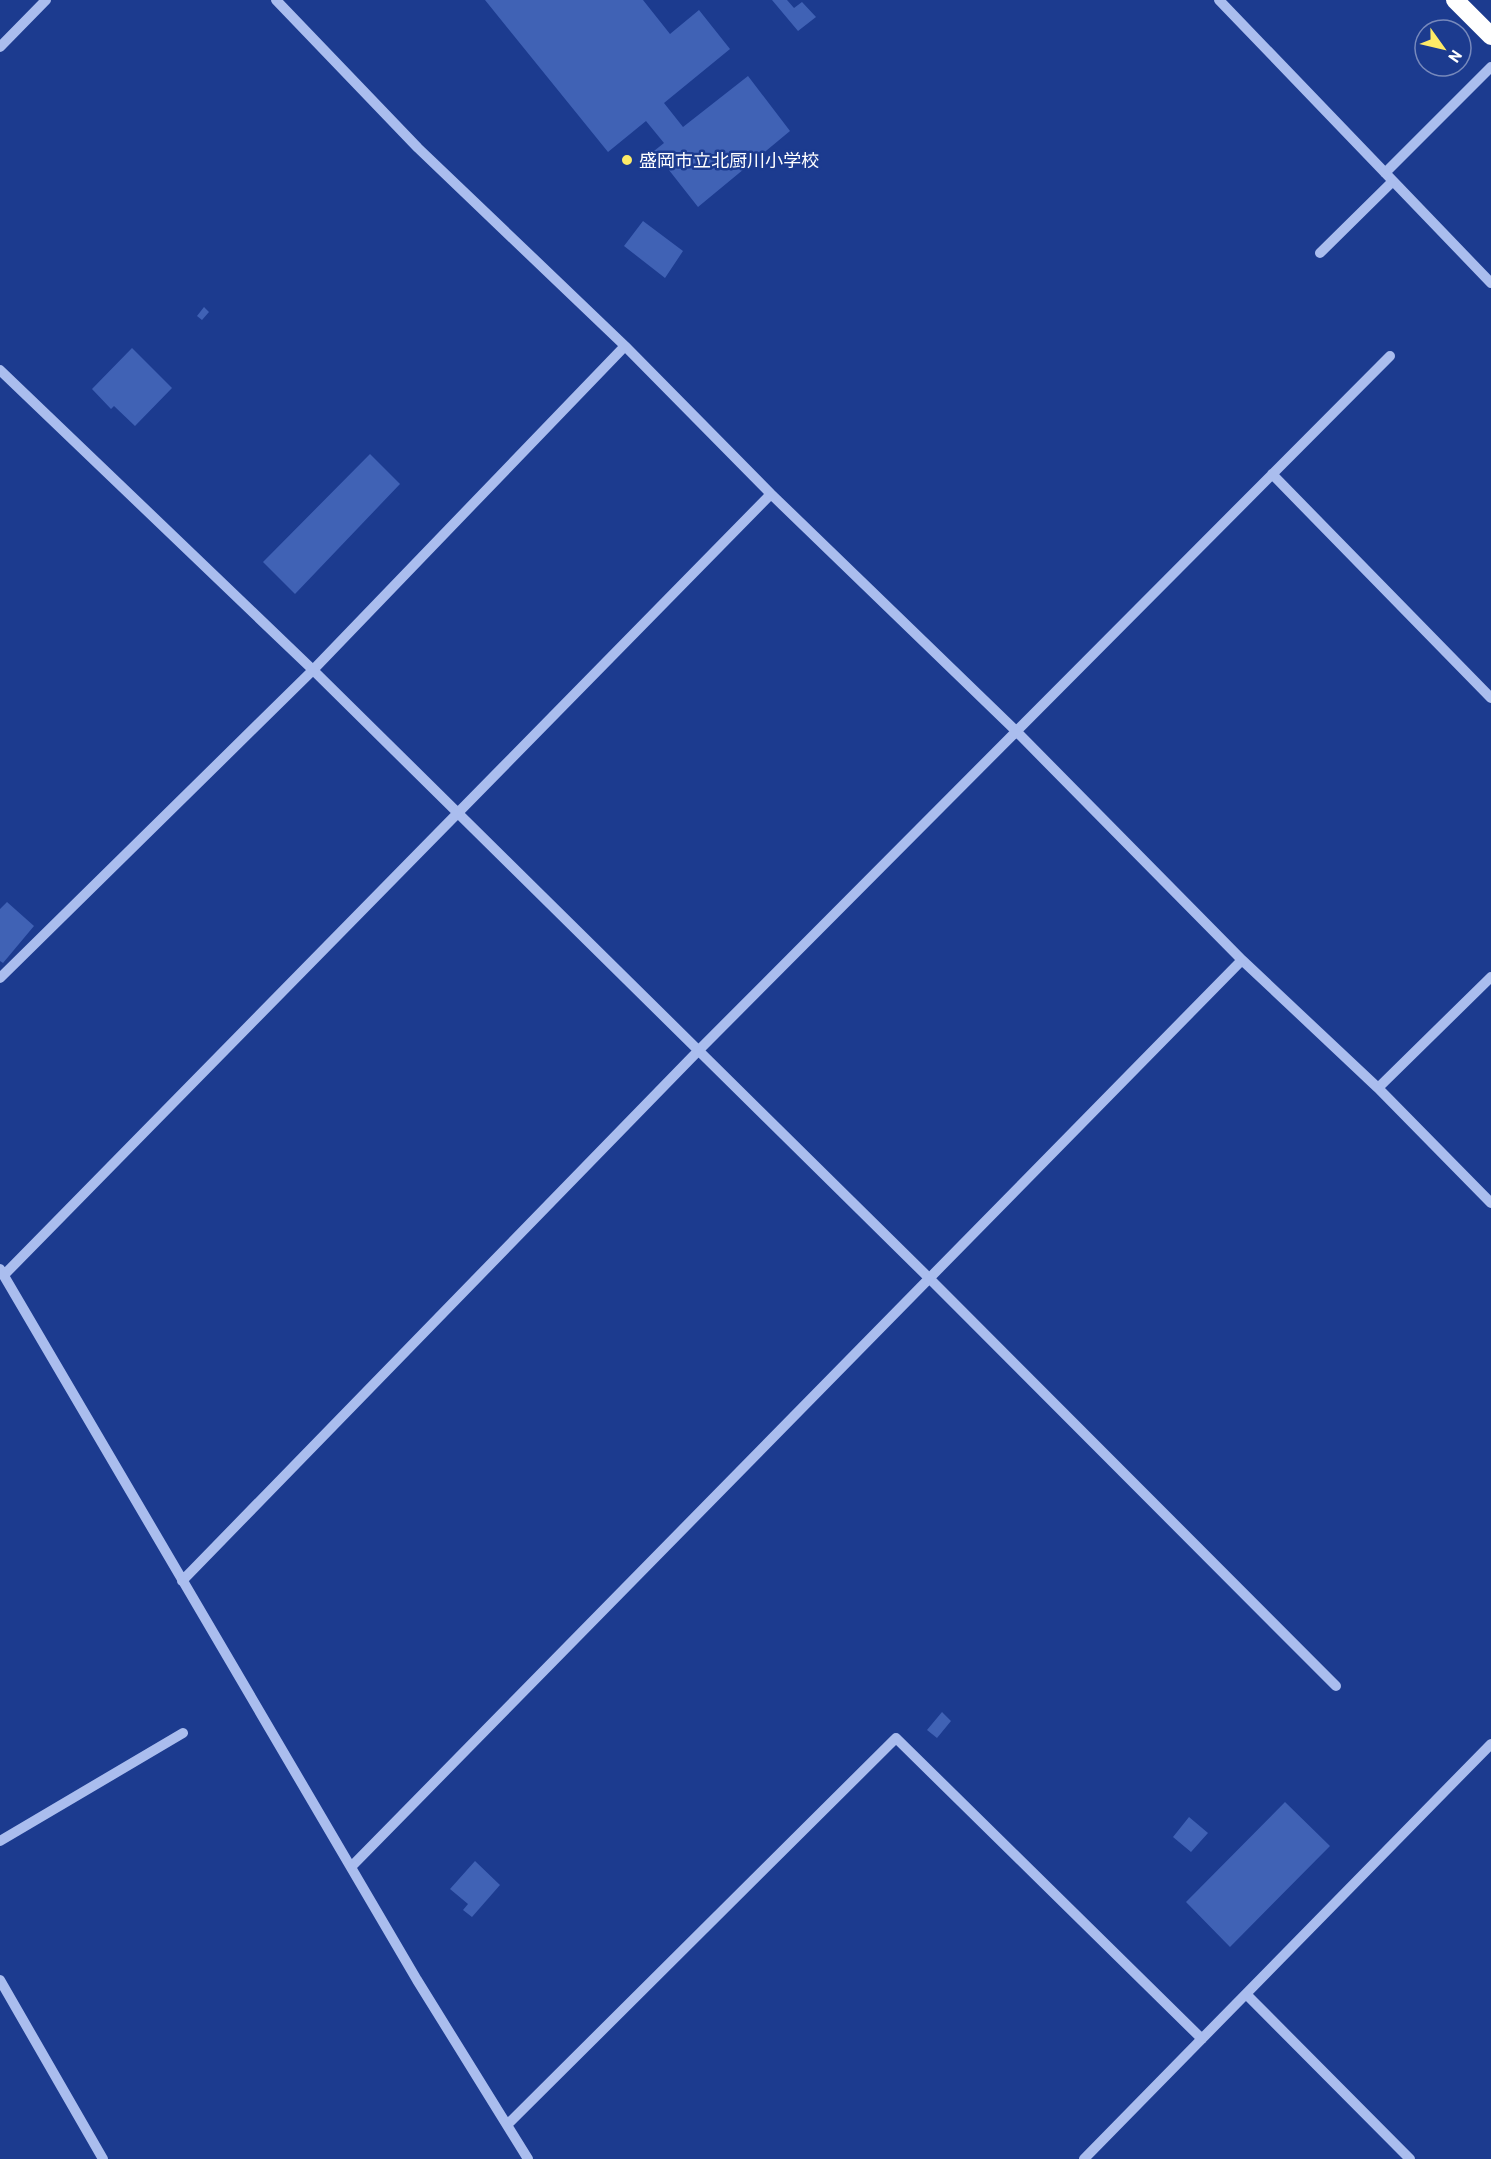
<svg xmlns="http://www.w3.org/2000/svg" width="1491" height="2159" font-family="Barlow,'Noto Sans JP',sans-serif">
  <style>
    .building { fill: #4062b5 }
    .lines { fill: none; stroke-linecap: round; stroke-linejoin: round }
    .minor { stroke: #aabdee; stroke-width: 10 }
    .highway { stroke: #fff; stroke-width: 18 }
    .poi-dot { fill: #feeb67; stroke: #1c3b8f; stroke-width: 2 }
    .labels { text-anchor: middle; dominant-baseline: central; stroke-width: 5; stroke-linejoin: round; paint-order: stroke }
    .poi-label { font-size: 18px; fill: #fff; stroke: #1c3b8f; text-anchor: start }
  </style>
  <rect width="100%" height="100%" fill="#1c3b8f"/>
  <path class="building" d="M485,0H643L670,34L699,10L730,49L664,103L683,127L748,76L790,131L698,207L654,151L664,143L646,121L608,152Z
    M772,0H787L794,8L802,2L816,17L798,31Z
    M643,221L683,251L665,278L624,246Z
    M204,307L209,312L202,320L197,316Z
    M132,348L172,388L135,426L114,406L111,409L92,389Z
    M370,454L400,484L295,594L263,562Z
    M7,902L34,926L3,963L0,961V909Z
    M942,1712L951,1721L937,1738L927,1730Z
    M1285,1802L1330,1846L1230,1947L1186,1902Z
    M1189,1817L1208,1833L1191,1852L1173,1837Z
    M475,1861L500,1885L472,1917L463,1910L468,1904L450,1889Z"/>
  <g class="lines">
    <path class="minor" d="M276,0L418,148L625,346L771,494L1017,732L1242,960L1378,1088L1491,1203
      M1219,0L1491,283
      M0,47L46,0
      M1385,173L1491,67
      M1320,253L1393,181
      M0,370L313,670L930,1279L1336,1686
      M1272,474L1491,698
      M0,978L313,670L625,346
      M1378,1088L1491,977
      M0,1269L417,1980L528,2159
      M4,1275L771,494
      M182,1581L698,1051L1390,356
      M0,1841L183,1733
      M351,1867L1242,960
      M0,1980L103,2159
      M1246,1994L1410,2159
      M507,2125L896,1738L1202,2039
      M1084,2159L1491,1744"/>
    <path class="highway" d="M1455,0L1491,36"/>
  </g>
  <circle class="poi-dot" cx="627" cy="160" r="6"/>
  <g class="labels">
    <g class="poi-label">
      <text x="639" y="160">盛岡市立北厨川小学校</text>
    </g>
  </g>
  <g transform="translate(1443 48) rotate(124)"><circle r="28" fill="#1c3b8f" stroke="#7789bc" stroke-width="1.5"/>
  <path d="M0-4.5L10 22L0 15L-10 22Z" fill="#feeb67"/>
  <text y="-9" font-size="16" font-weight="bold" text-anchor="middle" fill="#ffffff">N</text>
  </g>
</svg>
